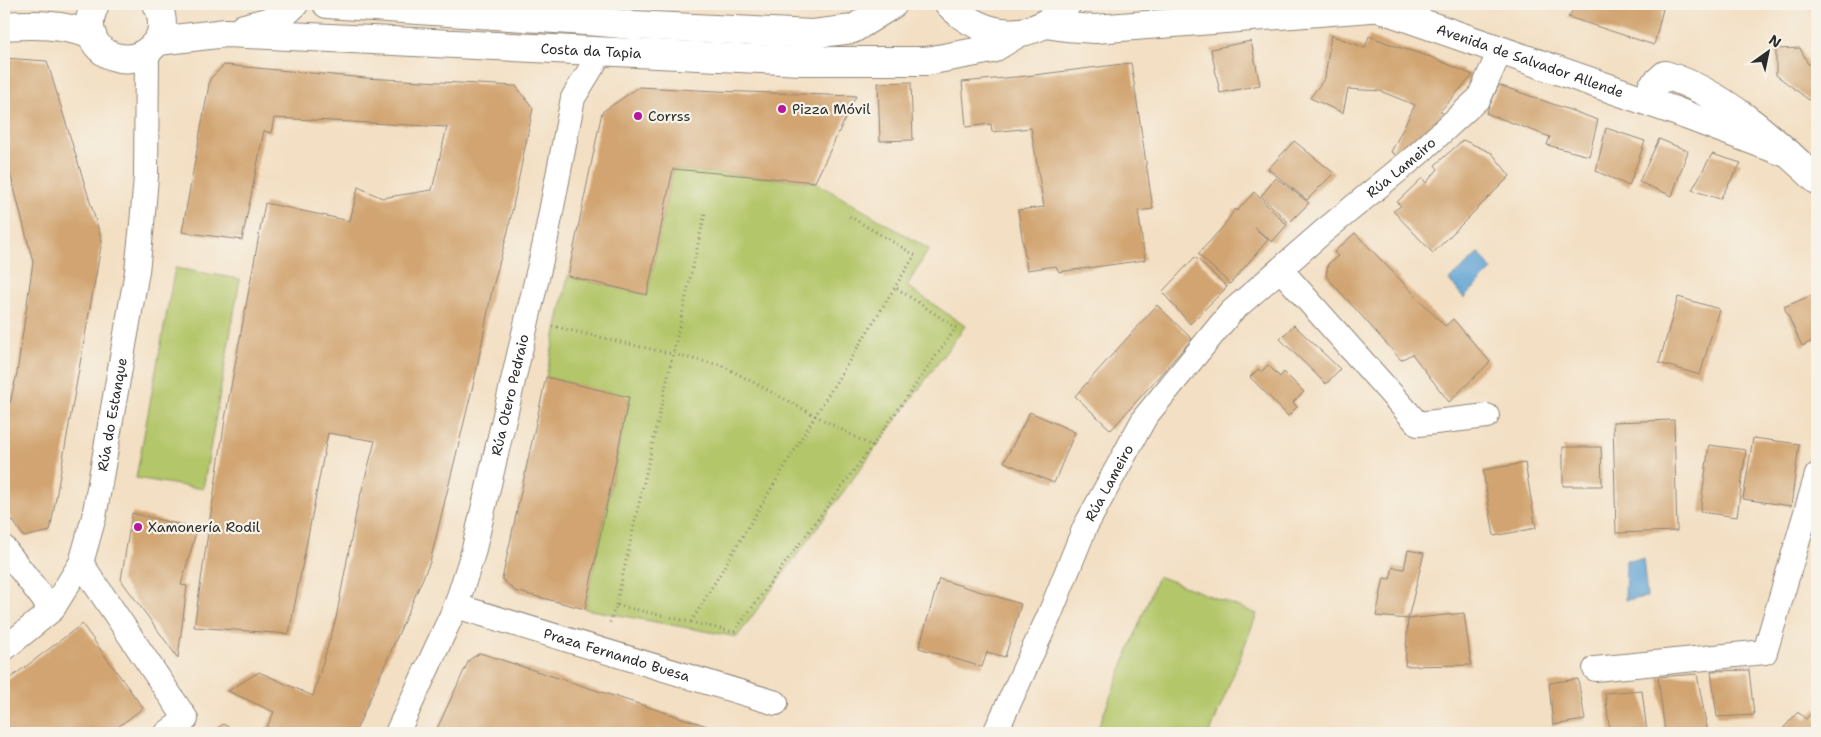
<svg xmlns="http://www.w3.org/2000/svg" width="1821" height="737" font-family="'Shantell Sans',sans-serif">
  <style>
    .green { fill: #b3c669; stroke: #6f784a }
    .water { fill: #5fa3d4; stroke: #456780 }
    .building { fill: #d1a471 }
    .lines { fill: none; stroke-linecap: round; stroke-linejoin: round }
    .street-casing { stroke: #8f8577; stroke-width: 26 }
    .secondary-casing { stroke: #8f8577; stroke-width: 30 }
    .path { stroke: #8f8577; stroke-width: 3; stroke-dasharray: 1 4; stroke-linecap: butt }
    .street { stroke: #fff; stroke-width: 24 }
    .secondary { stroke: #fff; stroke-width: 28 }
    .poi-dot { fill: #b5179e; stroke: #f7f3e8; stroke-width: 2 }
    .labels { text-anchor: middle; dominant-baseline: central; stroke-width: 4.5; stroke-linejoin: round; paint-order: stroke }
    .street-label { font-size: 14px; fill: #2b2b2b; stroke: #f7f3e8 }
    .poi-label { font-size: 14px; fill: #2b2b2b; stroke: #f7f3e8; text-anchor: start }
  </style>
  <rect width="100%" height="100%" fill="#f7f3e8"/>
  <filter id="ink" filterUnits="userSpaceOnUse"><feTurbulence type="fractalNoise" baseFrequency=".02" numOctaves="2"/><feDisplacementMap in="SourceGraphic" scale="10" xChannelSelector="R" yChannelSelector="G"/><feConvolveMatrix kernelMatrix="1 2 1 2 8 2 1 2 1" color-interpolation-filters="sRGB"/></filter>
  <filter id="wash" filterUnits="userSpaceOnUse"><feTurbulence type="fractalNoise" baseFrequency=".0096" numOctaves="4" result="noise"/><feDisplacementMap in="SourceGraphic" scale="20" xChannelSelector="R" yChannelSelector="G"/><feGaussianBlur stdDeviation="1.12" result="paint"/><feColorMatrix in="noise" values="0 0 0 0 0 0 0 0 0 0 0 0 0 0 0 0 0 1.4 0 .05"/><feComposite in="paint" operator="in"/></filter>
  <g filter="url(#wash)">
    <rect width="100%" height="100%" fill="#f3dfc3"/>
    <path class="green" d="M673,169L815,182L929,249L907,286L965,326L737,637L585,609L629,398L546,377L568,276L647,295Z
      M175,268L240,279L203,489L136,478Z
      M1158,576L1257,614L1210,733H1096Z"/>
    <path class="water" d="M1479,253L1492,270L1464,298L1449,280Z
      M1643,559L1647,597L1625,600L1626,560Z"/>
    <g id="blocks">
      <path class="building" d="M1577,4H1649L1663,9L1654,45L1568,17Z
        M1811,4H1817V17L1813,18Z
        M1331,35L1365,48L1369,36L1398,47L1431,57L1473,75L1440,111L1445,115L1402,159L1391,152L1415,105L1380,91L1348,89L1343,113L1310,98L1325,78Z
        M1251,41L1260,85L1220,93L1211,49Z
        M1800,48L1808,64H1817V89L1809,100L1776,75V49Z
        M4,58L47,61L102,241L50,531L24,537L4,508V394L10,403L17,373L33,262L4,149Z
        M1131,63L1153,209L1138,211L1145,260L1059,272L1056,266L1027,270L1018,210L1044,207L1031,128L992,132L991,124L966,127L962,82L1026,76Z
        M224,65L365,78L516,86L533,108L508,231L492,290L476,373L430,562L355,733H264L274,712L228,691L259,672L313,696L336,618L357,508L375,441L328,433L289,634L194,627L225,419L265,203L350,221L358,187L382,198L432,190L447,127L274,118L271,133L264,131L242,240L182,232L210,79Z
        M911,82L913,140L880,141L878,83Z
        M1499,85L1598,120L1589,156L1547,145L1550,137L1486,113Z
        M639,87L717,91L856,96L815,182L673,169L647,295L568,276L602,112Z
        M1606,128L1645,141L1629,186L1596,171Z
        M1659,139L1688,151L1672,196L1639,182Z
        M1463,140L1492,153L1510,176L1433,253L1393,211L1401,206L1397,202L1422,178L1426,183L1438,169L1435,165Z
        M1294,141L1334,173L1307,200L1268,169Z
        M1712,154L1741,163L1720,199L1692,190Z
        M1276,178L1309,203L1289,223L1261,196Z
        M1254,192L1287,225L1272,242L1254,227L1268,240L1230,284L1198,254L1222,228L1235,209L1237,211Z
        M1355,233L1445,326L1453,319L1490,362L1449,402L1412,354L1401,360L1326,276L1328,264L1338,256L1334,252Z
        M1195,257L1227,287L1190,324L1162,292Z
        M1817,293V339L1802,346L1784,307Z
        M1678,297L1719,309L1700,375L1659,363Z
        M1157,305L1192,339L1111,430L1075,396Z
        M1294,325L1340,369L1326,384L1280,339Z
        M1268,365L1280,377L1284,372L1304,392L1293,402L1297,407L1288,416L1250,377L1258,369L1261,372Z
        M546,377L629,397L585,609L515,591L502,579Z
        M1030,412L1075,432L1054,483L1004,462Z
        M1674,420L1677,531L1616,533L1613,422Z
        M1753,438L1799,444L1791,506L1743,499Z
        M1709,445L1746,450L1737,517L1700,512Z
        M1563,447H1601L1602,486H1563Z
        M1525,463L1536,528L1494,536L1483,470Z
        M132,513L197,529L181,585L187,586L178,658L121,580Z
        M1408,550L1424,553L1408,619L1464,613L1471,665L1405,666L1408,619L1376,616L1384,578L1390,579L1393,567L1404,569Z
        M939,579L1021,604L1005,657L987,652L982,667L919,648Z
        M82,624L143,708L110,733H4V683Z
        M480,653L729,733H435L469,660Z
        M1749,670L1754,715L1717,717L1711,671Z
        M1697,674L1708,733H1665L1658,677Z
        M1578,679L1585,720L1553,725L1549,683Z
        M1642,690L1647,733H1610L1605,693Z
        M1817,707V733H1779L1798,712L1806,719Z
        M223,724L240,733H210Z"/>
    </g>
  </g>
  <g filter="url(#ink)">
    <use href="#blocks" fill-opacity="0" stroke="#8f8577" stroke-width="1"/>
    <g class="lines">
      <g class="street-casing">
        <g id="street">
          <path d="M1281,270L1418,424L1487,416"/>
          <path d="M4,548L52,610"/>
          <path d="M81,563L186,719L167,733"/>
          <path id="s1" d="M456,606L776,703"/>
          <path id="s2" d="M4,649L52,610L81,563L94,517L137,271L142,224L146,177L147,53"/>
          <path d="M1595,669L1765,652L1817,475"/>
          <path id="s3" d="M397,733L456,606L473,553L545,243L573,98L601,52"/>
          <path id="s4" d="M995,733L1049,616L1085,527L1145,417L1231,312L1324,231L1417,155L1479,98L1500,51"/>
        </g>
      </g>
      <g class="secondary-casing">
        <g id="secondary">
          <path d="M95,4C93,9 90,16 90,22C88,56 131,71 153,46C158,41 162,34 162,26C162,18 161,11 157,4"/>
          <path d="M327,4L600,22L633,25L813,34L853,29L893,4"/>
          <path d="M949,4C983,39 1035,45 1067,4"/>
          <path id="s5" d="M1379,8L1675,111L1789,154"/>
          <path d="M1045,24L1066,27L1095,29L1397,6"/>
          <path d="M4,26C36,24 61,24 92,35"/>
          <path d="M244,28L278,19L294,4"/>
          <path id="s6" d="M158,41L226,33L802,61H927L992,49L1020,32"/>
          <path d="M1652,103V87L1665,75C1724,93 1773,139 1817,180"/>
        </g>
      </g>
      <path class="path" d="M552,326L723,366L872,446L734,632L616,605L609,625
        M872,446L956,328L895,287
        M616,605L705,213
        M691,622L815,416L915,255L847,215"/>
      <use href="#street" class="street"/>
      <use href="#secondary" class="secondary"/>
    </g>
  </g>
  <g class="poi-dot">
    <circle cx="782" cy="109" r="5"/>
    <circle cx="638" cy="116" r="5"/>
    <circle cx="138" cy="527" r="5"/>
  </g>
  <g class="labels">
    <g class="street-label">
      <text stroke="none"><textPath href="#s6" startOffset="434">Costa da Tapia</textPath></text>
      <text stroke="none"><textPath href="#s5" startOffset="160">Avenida de Salvador Allende</textPath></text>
      <text stroke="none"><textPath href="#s4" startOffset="709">Rúa Lameiro</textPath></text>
      <text stroke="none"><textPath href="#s3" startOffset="358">Rúa Otero Pedraio</textPath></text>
      <text stroke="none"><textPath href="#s2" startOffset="269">Rúa do Estanque</textPath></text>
      <text stroke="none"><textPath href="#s4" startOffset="275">Rúa Lameiro</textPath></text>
      <text stroke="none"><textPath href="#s1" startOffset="168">Praza Fernando Buesa</textPath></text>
    </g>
    <g class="poi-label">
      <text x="792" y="109">Pizza Móvil</text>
      <text x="648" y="116">Corrss</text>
      <text x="148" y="527">Xamonería Rodil</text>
    </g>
  </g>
  <rect width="1821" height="737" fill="none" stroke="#f7f3e8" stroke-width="20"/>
  <g transform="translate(1768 52) rotate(33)" stroke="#f7f3e8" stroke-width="4" paint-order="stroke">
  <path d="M0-4L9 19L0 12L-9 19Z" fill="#2b2b2b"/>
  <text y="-8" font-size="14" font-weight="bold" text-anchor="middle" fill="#2b2b2b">N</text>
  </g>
</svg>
